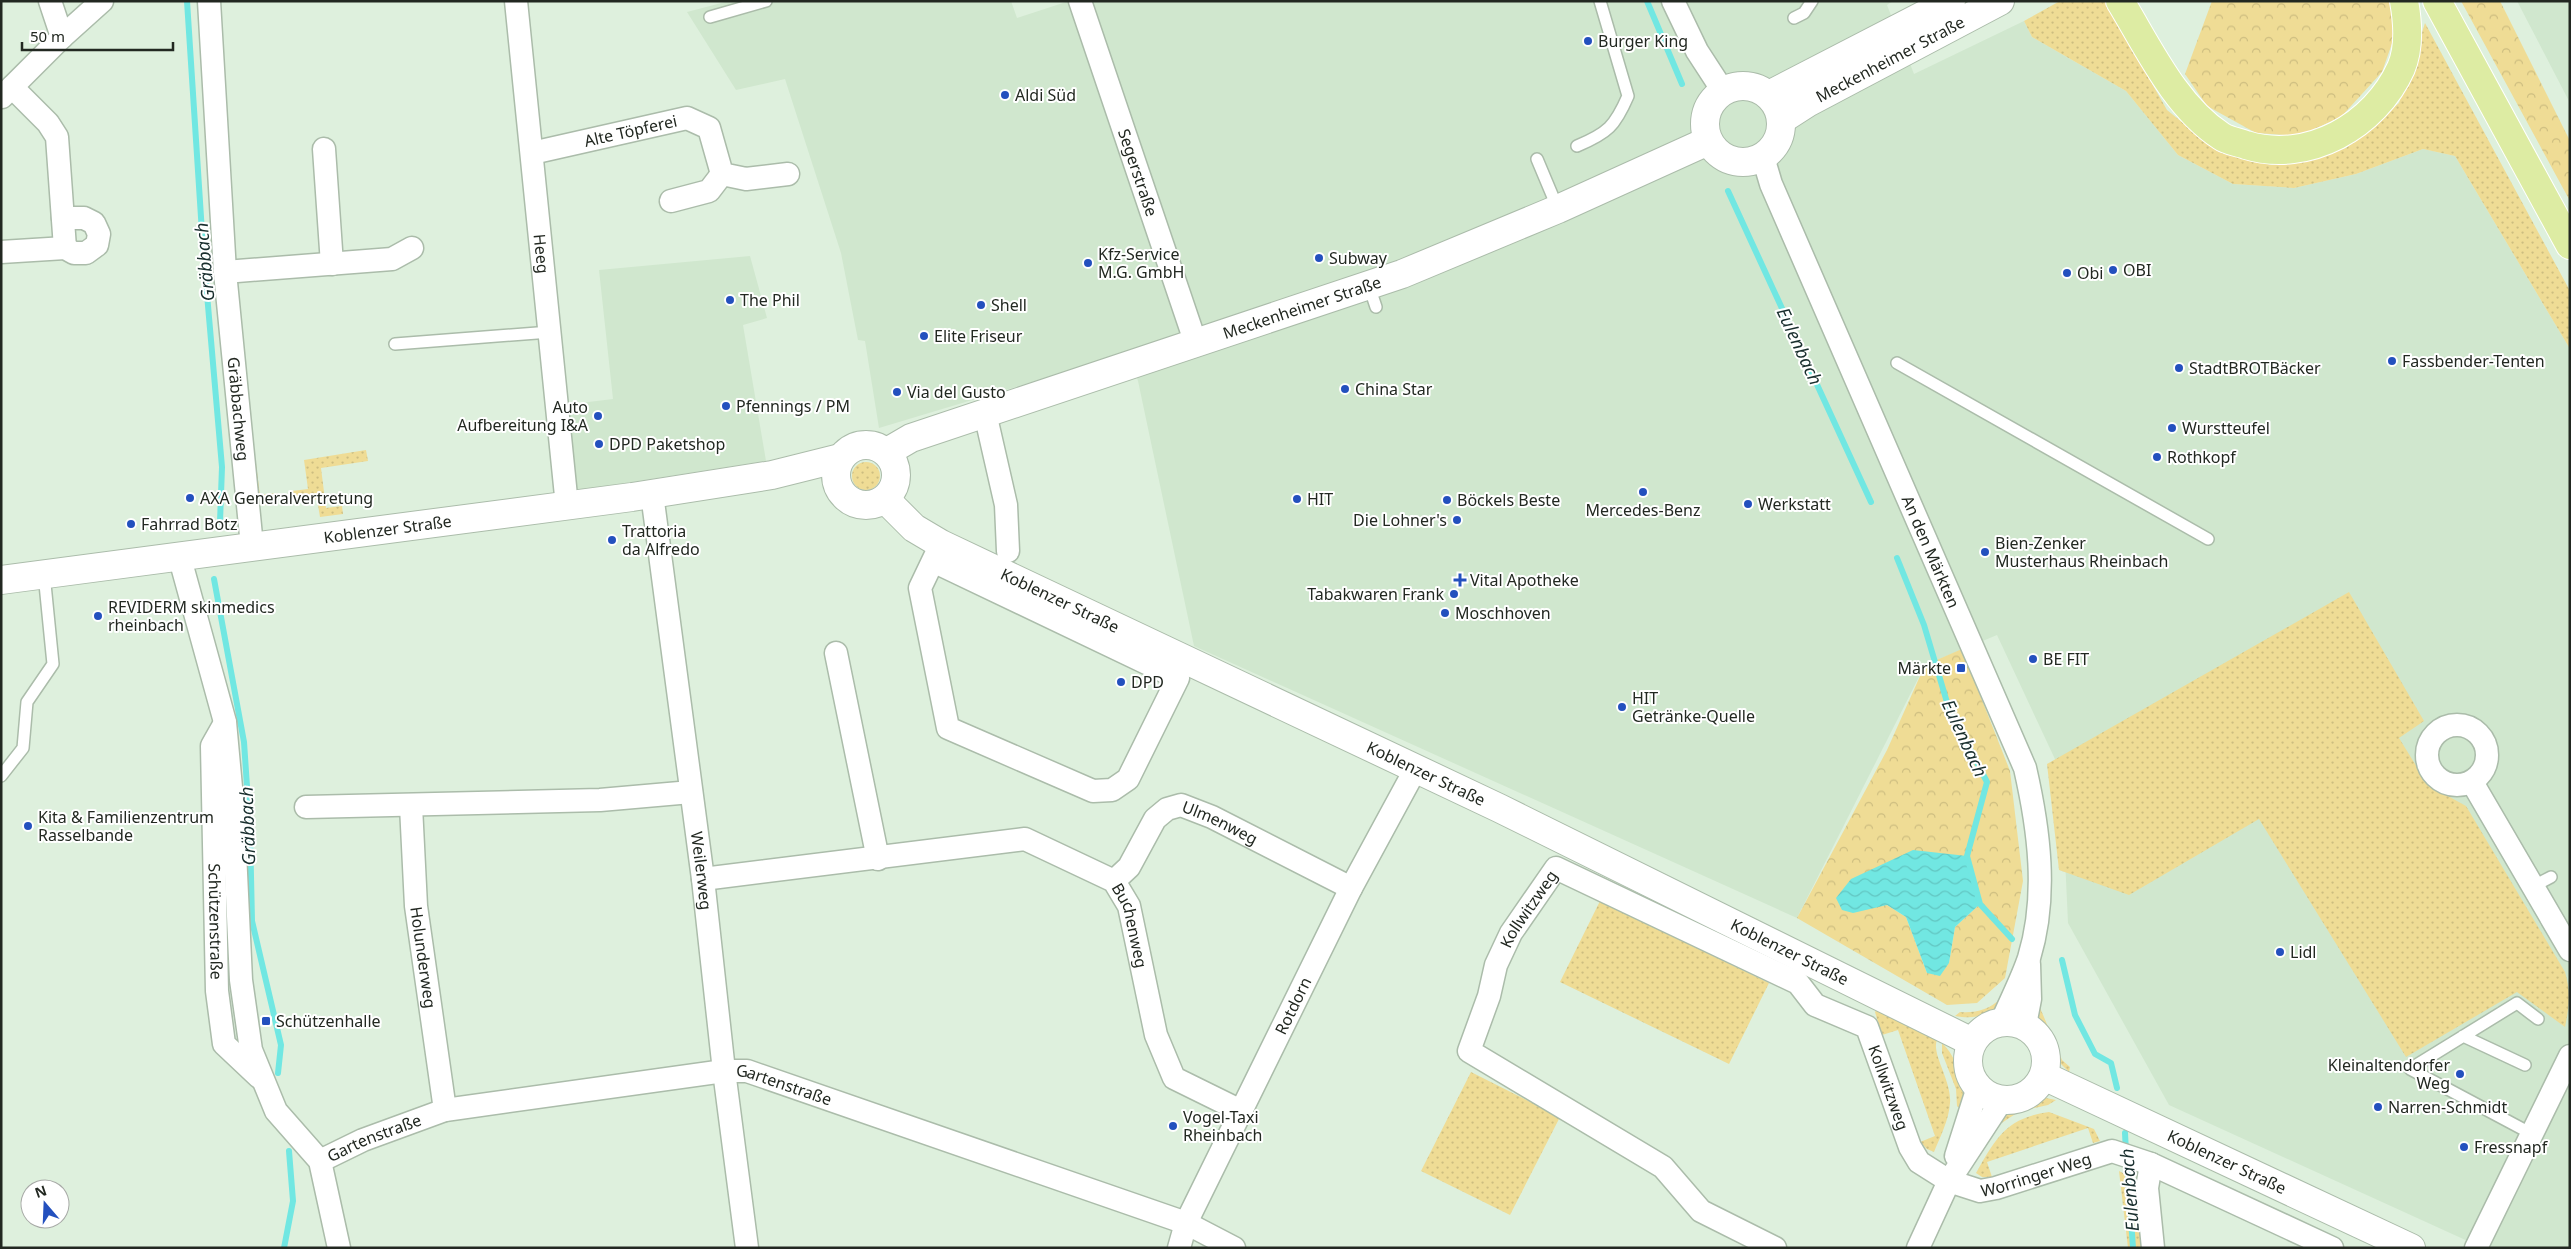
<svg xmlns="http://www.w3.org/2000/svg" width="2571" height="1249" font-family="'Noto Sans',sans-serif">
  <style>
    .built { fill: #d0e7ce }
    .grass { fill: url(#grass-dots) }
    .forest { fill: url(#forest-crowns); fill-rule: evenodd }
    .water { fill: url(#water-waves) }
    .lines { fill: none; stroke-linecap: round; stroke-linejoin: round }
    .stream { stroke: #71e7e2; stroke-width: 6 }
    .lane-casing { stroke: #abbcaa; stroke-width: 14 }
    .street-casing { stroke: #abbcaa; stroke-width: 25 }
    .secondary-casing { stroke: #abbcaa; stroke-width: 30 }
    .primary-casing { stroke: #fff; stroke-width: 30 }
    .lane { stroke: #fff; stroke-width: 11 }
    .street { stroke: #fff; stroke-width: 22 }
    .secondary { stroke: #fff; stroke-width: 28 }
    .primary { stroke: #ddeca3; stroke-width: 28 }
    .poi-dot { fill: #2350be; stroke: #fff; stroke-width: 2 }
    .labels { text-anchor: middle; dominant-baseline: central; stroke-width: 4; stroke-linejoin: round; paint-order: stroke }
    .poi-label { font-size: 16px; fill: #222821; stroke: #fff; text-anchor: start }
    .street-label { font-size: 16px; fill: #222821; stroke: #fff }
    .water-label { font-size: 18px; font-style: italic; fill: #182e2d; stroke: #fff }
  </style>
  <defs>
    <pattern id="grass-dots" width="8" height="8" patternUnits="userSpaceOnUse" patternTransform="scale(1.25)"><rect width="8" height="8" fill="#efdc95"/><path d="M2 2h.1M6 6h.1" fill="none" stroke="#cdbd80" stroke-width="1.8" stroke-linecap="round"/></pattern>
    <pattern id="forest-crowns" width="20" height="18" patternUnits="userSpaceOnUse" patternTransform="scale(1.25)"><rect width="20" height="18" fill="#efdc95"/><path d="M2 6a3 3 0 1 1 6 0M12 15a3 3 0 1 1 6 0" fill="none" stroke="#cdbd80"/></pattern>
    <pattern id="water-waves" width="16" height="10" patternUnits="userSpaceOnUse" patternTransform="scale(1.25)"><rect width="16" height="10" fill="#71e7e2"/><path d="M0 5q4-4 8 0t8 0" fill="none" stroke="#62c6c2"/></pattern>
  </defs>
  <rect width="100%" height="100%" fill="#def0dd"/>
  <path class="built" d="M729,1H1011L1017,18L1069,1H1893L1887,5L1914,74L2024,21L2032,37L2126,91L2178,155L2233,184L2294,188L2356,174L2423,149L2455,156L2570,349V1248H2483L2169,1105L2068,923L2061,772L1997,635L1925,665L1797,918L1194,646L1138,381L1128,353L879,428L865,341L858,340L841,253L785,79L736,90L687,12Z
    M2517,1H2570V103Z
    M750,256L767,318L743,325L766,461L575,491L564,405L613,399L599,270Z"/>
  <path class="grass" d="M2060,1H2105L2167,110L2219,152L2272,165L2346,148L2399,103L2425,23L2570,291V349L2455,156L2423,149L2356,174L2294,188L2233,184L2178,155L2126,91L2032,37L2024,21Z
    M366,450L368,461L321,468L326,508L342,506L343,514L320,517L317,499L293,501L292,491L308,489L304,460Z
    M852 476a14 14 0 1 1 28 0a14 14 0 1 1-28 0Z
    M251,464H256L260,495L277,493L278,504L255,506Z
    M2349,592L2424,721L2399,738L2428,785L2466,806L2565,972C2571,992 2569,1007 2565,1027L2517,992L2406,1057L2259,819L2129,895L2059,870L2047,764Z
    M1600,901L1769,983L1729,1064L1560,982Z
    M2001,998L2000,1005C1986,1017 1973,1019 1955,1016L1960,1012C1976,1013 1989,1010 2001,998Z
    M2038,1003L2062,1060L2070,1067L2069,1072L2055,1058L2048,1039L2039,1025L2036,1016Z
    M1879,1006L1937,1040C1931,1054 1952,1081 1950,1103C1949,1120 1940,1137 1934,1152L1927,1149L1920,1142L1935,1136L1898,1030L1882,1035L1875,1012Z
    M1942,1043C1959,1059 1965,1088 1963,1111L1957,1106L1956,1089L1942,1053Z
    M1471,1072L1560,1117L1510,1215L1421,1171Z
    M2046,1098L2056,1100L2048,1105L2020,1111L2000,1124L2005,1111Z
    M2049,1112L2094,1129L2100,1141L2093,1143L2088,1128L1987,1162L1992,1177H1982L1976,1173C1996,1138 2006,1118 2049,1112Z
    M2119,1171L2136,1180L2144,1248H2128Z"/>
  <path class="forest" d="M2212,1H2390L2396,32L2382,72L2341,117L2299,136L2256,133L2207,106L2185,74Z
    M2461,1H2500L2570,141V201Z
    M1962,649L2010,771L2023,881L2005,978L1977,1003L1947,1005L1797,918L1887,750L1925,665ZM1980,904L1955,927L1949,963L1927,973L1906,917L1887,905Z"/>
  <path class="water" d="M1913,850L1967,856L1980,904L1955,927L1949,963L1940,976L1927,973L1906,917L1887,905L1853,913L1842,910L1836,898L1851,879Z"/>
  <g class="lines">
    <path class="stream" d="M187,1L203,248L222,467L220,522
      M1647,1L1682,84
      M1728,191L1871,502
      M1897,558L1924,625L1949,709L1987,782L1967,856L1980,904L2012,939
      M214,579L244,742L250,831L252,921L281,1045L278,1073
      M2062,960L2075,1015L2095,1054L2111,1063L2117,1088
      M2125,1133L2126,1152
      M2127,1162L2133,1248
      M284,1248L293,1201L289,1151"/>
    <g class="lane-casing">
      <path id="lane" d="M710,17L766,1
        M1794,18L1804,13L1812,1
        M1577,146C1608,133 1615,126 1628,96L1600,1
        M1537,159L1558,209
        M1369,286L1376,307
        M395,344L550,332
        M1897,363L2208,539
        M1,776L23,748L27,702L53,664L44,574
        M2534,886L2551,877
        M2463,1036L2525,1065
        M2532,1134L2410,1069L2517,1003L2538,1019"/>
    </g>
    <g class="street-casing">
      <g id="street">
        <path d="M50,1L62,37"/>
        <path id="s1" d="M209,1L225,272L252,546"/>
        <path id="s2" d="M516,1L567,506"/>
        <path id="s3" d="M1080,1L1196,344"/>
        <path d="M1673,1L1697,51L1723,91"/>
        <path d="M12,87L48,123L57,137L65,248"/>
        <path d="M2,97L62,37L102,1"/>
        <path d="M324,149L332,264"/>
        <path id="s4" d="M532,153L687,118L709,128L722,174L746,179L788,174"/>
        <path id="s5" d="M1763,157L1771,184L2025,768C2039,829 2048,896 2029,958C2022,979 2011,1000 2002,1021"/>
        <path d="M671,201L709,191L722,174"/>
        <path d="M1,252L65,248L74,253H86L97,245L99,234L94,223L84,218H63"/>
        <path d="M225,272L392,259L412,248"/>
        <path d="M985,413L1006,505L1008,551"/>
        <path id="s6" d="M652,494L703,879L724,1071L747,1248"/>
        <path d="M179,555L225,722L233,809L241,980L251,1050L276,1111L320,1161L339,1248"/>
        <path d="M933,561L1178,678L1128,779L1112,790L1093,791L948,728L920,588L941,544"/>
        <path d="M836,653L878,859"/>
        <path id="s7" d="M225,723L212,746L217,991L224,1044L259,1077"/>
        <circle cx="2457" cy="755" r="30"/>
        <path d="M2472,782L2570,950"/>
        <path id="s8" d="M411,806L416,906L445,1110"/>
        <path d="M306,807L600,800L691,792"/>
        <path id="s9" d="M703,879L1025,839L1114,881L1129,906L1156,1035L1174,1078L1241,1111"/>
        <path id="s10" d="M1114,881L1129,867L1155,819L1167,809L1181,805L1212,817L1351,888"/>
        <path d="M2025,1025L2030,999L2029,964"/>
        <path d="M1956,1156L1978,1087"/>
        <path id="s11" d="M320,1161L363,1140L445,1110L724,1071H747L1186,1223L1234,1248"/>
        <path d="M2151,1164L2147,1188L2153,1248"/>
        <path id="s12" d="M1179,1248L1186,1223L1351,888L1415,770"/>
        <path id="s13" d="M1775,1248L1701,1211L1663,1167L1469,1051L1489,996L1496,965L1511,933L1556,868L1798,983L1815,1005L1867,1027L1910,1147L1919,1162L1949,1181L1980,1191L1996,1188L2112,1151L2151,1164L2332,1248"/>
        <path d="M1918,1248L1949,1181L2002,1100"/>
        <path d="M2476,1248L2570,1056"/>
      </g>
    </g>
    <g class="secondary-casing">
      <g id="secondary">
        <circle cx="1743" cy="124" r="38"/>
        <path d="M1769,95L1951,1"/>
        <path id="s14" d="M1781,120L1809,102L2000,1"/>
        <circle cx="866" cy="475" r="30"/>
        <path id="s15" d="M887,452L911,438L1402,274L1558,209L1708,141"/>
        <path id="s16" d="M885,499L914,528L941,544L1499,808L1972,1042"/>
        <path id="s17" d="M1,580L632,497L772,475L840,458"/>
        <circle cx="2007" cy="1061" r="39"/>
        <path id="s18" d="M2044,1076L2411,1248"/>
      </g>
    </g>
    <g class="primary-casing">
      <path id="primary" d="M2120,1C2148,47 2175,106 2221,136C2228,141 2238,142 2246,145C2308,164 2375,126 2401,68C2410,47 2408,23 2404,1
        M2437,1L2570,245"/>
    </g>
    <use href="#lane" class="lane"/>
    <use href="#street" class="street"/>
    <use href="#secondary" class="secondary"/>
    <use href="#primary" class="primary"/>
  </g>
  <g class="poi-dot">
    <circle cx="1588" cy="41" r="5"/>
    <circle cx="1005" cy="95" r="5"/>
    <circle cx="1319" cy="258" r="5"/>
    <circle cx="1088" cy="263" r="5"/>
    <circle cx="2113" cy="270" r="5"/>
    <circle cx="2067" cy="273" r="5"/>
    <circle cx="730" cy="300" r="5"/>
    <circle cx="981" cy="305" r="5"/>
    <circle cx="924" cy="336" r="5"/>
    <circle cx="2392" cy="361" r="5"/>
    <circle cx="2179" cy="368" r="5"/>
    <circle cx="1345" cy="389" r="5"/>
    <circle cx="897" cy="392" r="5"/>
    <circle cx="726" cy="406" r="5"/>
    <circle cx="598" cy="416" r="5"/>
    <circle cx="2172" cy="428" r="5"/>
    <circle cx="599" cy="444" r="5"/>
    <circle cx="2157" cy="457" r="5"/>
    <circle cx="1643" cy="492" r="5"/>
    <circle cx="190" cy="498" r="5"/>
    <circle cx="1297" cy="499" r="5"/>
    <circle cx="1447" cy="500" r="5"/>
    <circle cx="1748" cy="504" r="5"/>
    <circle cx="1457" cy="520" r="5"/>
    <circle cx="131" cy="524" r="5"/>
    <circle cx="612" cy="540" r="5"/>
    <circle cx="1985" cy="552" r="5"/>
    <path d="M1457.5 572.5h5v5h5v5h-5v5h-5v-5h-5v-5h5z"/>
    <circle cx="1454" cy="594" r="5"/>
    <circle cx="1445" cy="613" r="5"/>
    <circle cx="98" cy="616" r="5"/>
    <circle cx="2033" cy="659" r="5"/>
    <rect x="1956" y="663" width="10" height="10" rx="2.5"/>
    <circle cx="1121" cy="682" r="5"/>
    <circle cx="1622" cy="707" r="5"/>
    <circle cx="28" cy="826" r="5"/>
    <circle cx="2280" cy="952" r="5"/>
    <rect x="261" y="1016" width="10" height="10" rx="2.5"/>
    <circle cx="2460" cy="1074" r="5"/>
    <circle cx="2378" cy="1107" r="5"/>
    <circle cx="1173" cy="1126" r="5"/>
    <circle cx="2464" cy="1147" r="5"/>
  </g>
  <g class="labels">
    <g class="poi-label">
      <text x="1598" y="41">Burger King</text>
      <text x="1015" y="95">Aldi Süd</text>
      <text x="1098" y="254">Kfz-Service<tspan x="1098" dy="18">M.G. GmbH</tspan></text>
      <text x="1329" y="258">Subway</text>
      <text x="2123" y="270">OBI</text>
      <text x="2077" y="273">Obi</text>
      <text x="740" y="300">The Phil</text>
      <text x="991" y="305">Shell</text>
      <text x="934" y="336">Elite Friseur</text>
      <text x="2402" y="361">Fassbender-Tenten</text>
      <text x="2189" y="368">StadtBROTBäcker</text>
      <text x="1355" y="389">China Star</text>
      <text x="907" y="392">Via del Gusto</text>
      <text x="736" y="406">Pfennings / PM</text>
      <text x="588" y="407" text-anchor="end">Auto<tspan x="588" dy="18">Aufbereitung I&amp;A</tspan></text>
      <text x="2182" y="428">Wurstteufel</text>
      <text x="609" y="444">DPD Paketshop</text>
      <text x="2167" y="457">Rothkopf</text>
      <text x="200" y="498">AXA Generalvertretung</text>
      <text x="1307" y="499">HIT</text>
      <text x="1457" y="500">Böckels Beste</text>
      <text x="1758" y="504">Werkstatt</text>
      <text x="1643" y="510" text-anchor="middle">Mercedes-Benz</text>
      <text x="1447" y="520" text-anchor="end">Die Lohner's</text>
      <text x="141" y="524">Fahrrad Botz</text>
      <text x="622" y="531">Trattoria<tspan x="622" dy="18">da Alfredo</tspan></text>
      <text x="1995" y="543">Bien-Zenker<tspan x="1995" dy="18">Musterhaus Rheinbach</tspan></text>
      <text x="1470" y="580">Vital Apotheke</text>
      <text x="1444" y="594" text-anchor="end">Tabakwaren Frank</text>
      <text x="108" y="607">REVIDERM skinmedics<tspan x="108" dy="18">rheinbach</tspan></text>
      <text x="1455" y="613">Moschhoven</text>
      <text x="2043" y="659">BE FIT</text>
      <text x="1951" y="668" text-anchor="end">Märkte</text>
      <text x="1131" y="682">DPD</text>
      <text x="1632" y="698">HIT<tspan x="1632" dy="18">Getränke-Quelle</tspan></text>
      <text x="38" y="817">Kita &amp; Familienzentrum<tspan x="38" dy="18">Rasselbande</tspan></text>
      <text x="2290" y="952">Lidl</text>
      <text x="276" y="1021">Schützenhalle</text>
      <text x="2450" y="1065" text-anchor="end">Kleinaltendorfer<tspan x="2450" dy="18">Weg</tspan></text>
      <text x="2388" y="1107">Narren-Schmidt</text>
      <text x="1183" y="1117">Vogel-Taxi<tspan x="1183" dy="18">Rheinbach</tspan></text>
      <text x="2474" y="1147">Fressnapf</text>
    </g>
    <g class="street-label">
      <text stroke="none"><textPath href="#s14" startOffset="125">Meckenheimer Straße</textPath></text>
      <text stroke="none"><textPath href="#s4" startOffset="101">Alte Töpferei</textPath></text>
      <text stroke="none"><textPath href="#s3" startOffset="181">Segerstraße</textPath></text>
      <text stroke="none"><textPath href="#s2" startOffset="254">Heeg</textPath></text>
      <text stroke="none"><textPath href="#s15" startOffset="440">Meckenheimer Straße</textPath></text>
      <text stroke="none"><textPath href="#s1" startOffset="409">Gräbbachweg</textPath></text>
      <text stroke="none"><textPath href="#s17" startOffset="390">Koblenzer Straße</textPath></text>
      <text stroke="none"><textPath href="#s5" startOffset="429">An den Märkten</textPath></text>
      <text stroke="none"><textPath href="#s16" startOffset="204">Koblenzer Straße</textPath></text>
      <text stroke="none"><textPath href="#s16" startOffset="609">Koblenzer Straße</textPath></text>
      <text stroke="none"><textPath href="#s10" startOffset="148">Ulmenweg</textPath></text>
      <text stroke="none"><textPath href="#s6" startOffset="380">Weilerweg</textPath></text>
      <text stroke="none"><textPath href="#s13" startOffset="522">Kollwitzweg</textPath></text>
      <text stroke="none"><textPath href="#s7" startOffset="202">Schützenstraße</textPath></text>
      <text stroke="none"><textPath href="#s9" startOffset="471">Buchenweg</textPath></text>
      <text stroke="none"><textPath href="#s16" startOffset="1014">Koblenzer Straße</textPath></text>
      <text stroke="none"><textPath href="#s8" startOffset="152">Holunderweg</textPath></text>
      <text stroke="none"><textPath href="#s12" startOffset="268">Rotdorn</textPath></text>
      <text stroke="none"><textPath href="#s11" startOffset="479">Gartenstraße</textPath></text>
      <text stroke="none"><textPath href="#s13" startOffset="988">Kollwitzweg</textPath></text>
      <text stroke="none"><textPath href="#s11" startOffset="59">Gartenstraße</textPath></text>
      <text stroke="none"><textPath href="#s18" startOffset="202">Koblenzer Straße</textPath></text>
      <text stroke="none"><textPath href="#s13" startOffset="1195">Worringer Weg</textPath></text>
    </g>
    <g class="water-label">
      <text transform="translate(204 262) rotate(-95)">Gräbbach</text>
      <text transform="translate(1800 346) rotate(65)">Eulenbach</text>
      <text transform="translate(1965 738) rotate(65)">Eulenbach</text>
      <text transform="translate(247 826) rotate(-92)">Gräbbach</text>
      <text transform="translate(2129 1190) rotate(-94)">Eulenbach</text>
    </g>
  </g>
  <rect width="2571" height="1249" fill="none" stroke="#222821" stroke-width="5"/>
  <g transform="translate(45 1204) rotate(341)"><circle r="24" fill="#ffffff" stroke="#a7a9a6"/>
  <path d="M0-4L9 19L0 12L-9 19Z" fill="#2350be"/>
  <text y="-8" font-size="14" font-weight="bold" text-anchor="middle" fill="#222821">N</text>
  </g>
  <path d="M22 42v8h151v-8" fill="none" stroke="#222821" stroke-width="2.5"/>
  <text x="30" y="42" font-size="15" fill="#222821" stroke="#ffffff" stroke-width="4" paint-order="stroke">50 m</text>
</svg>
